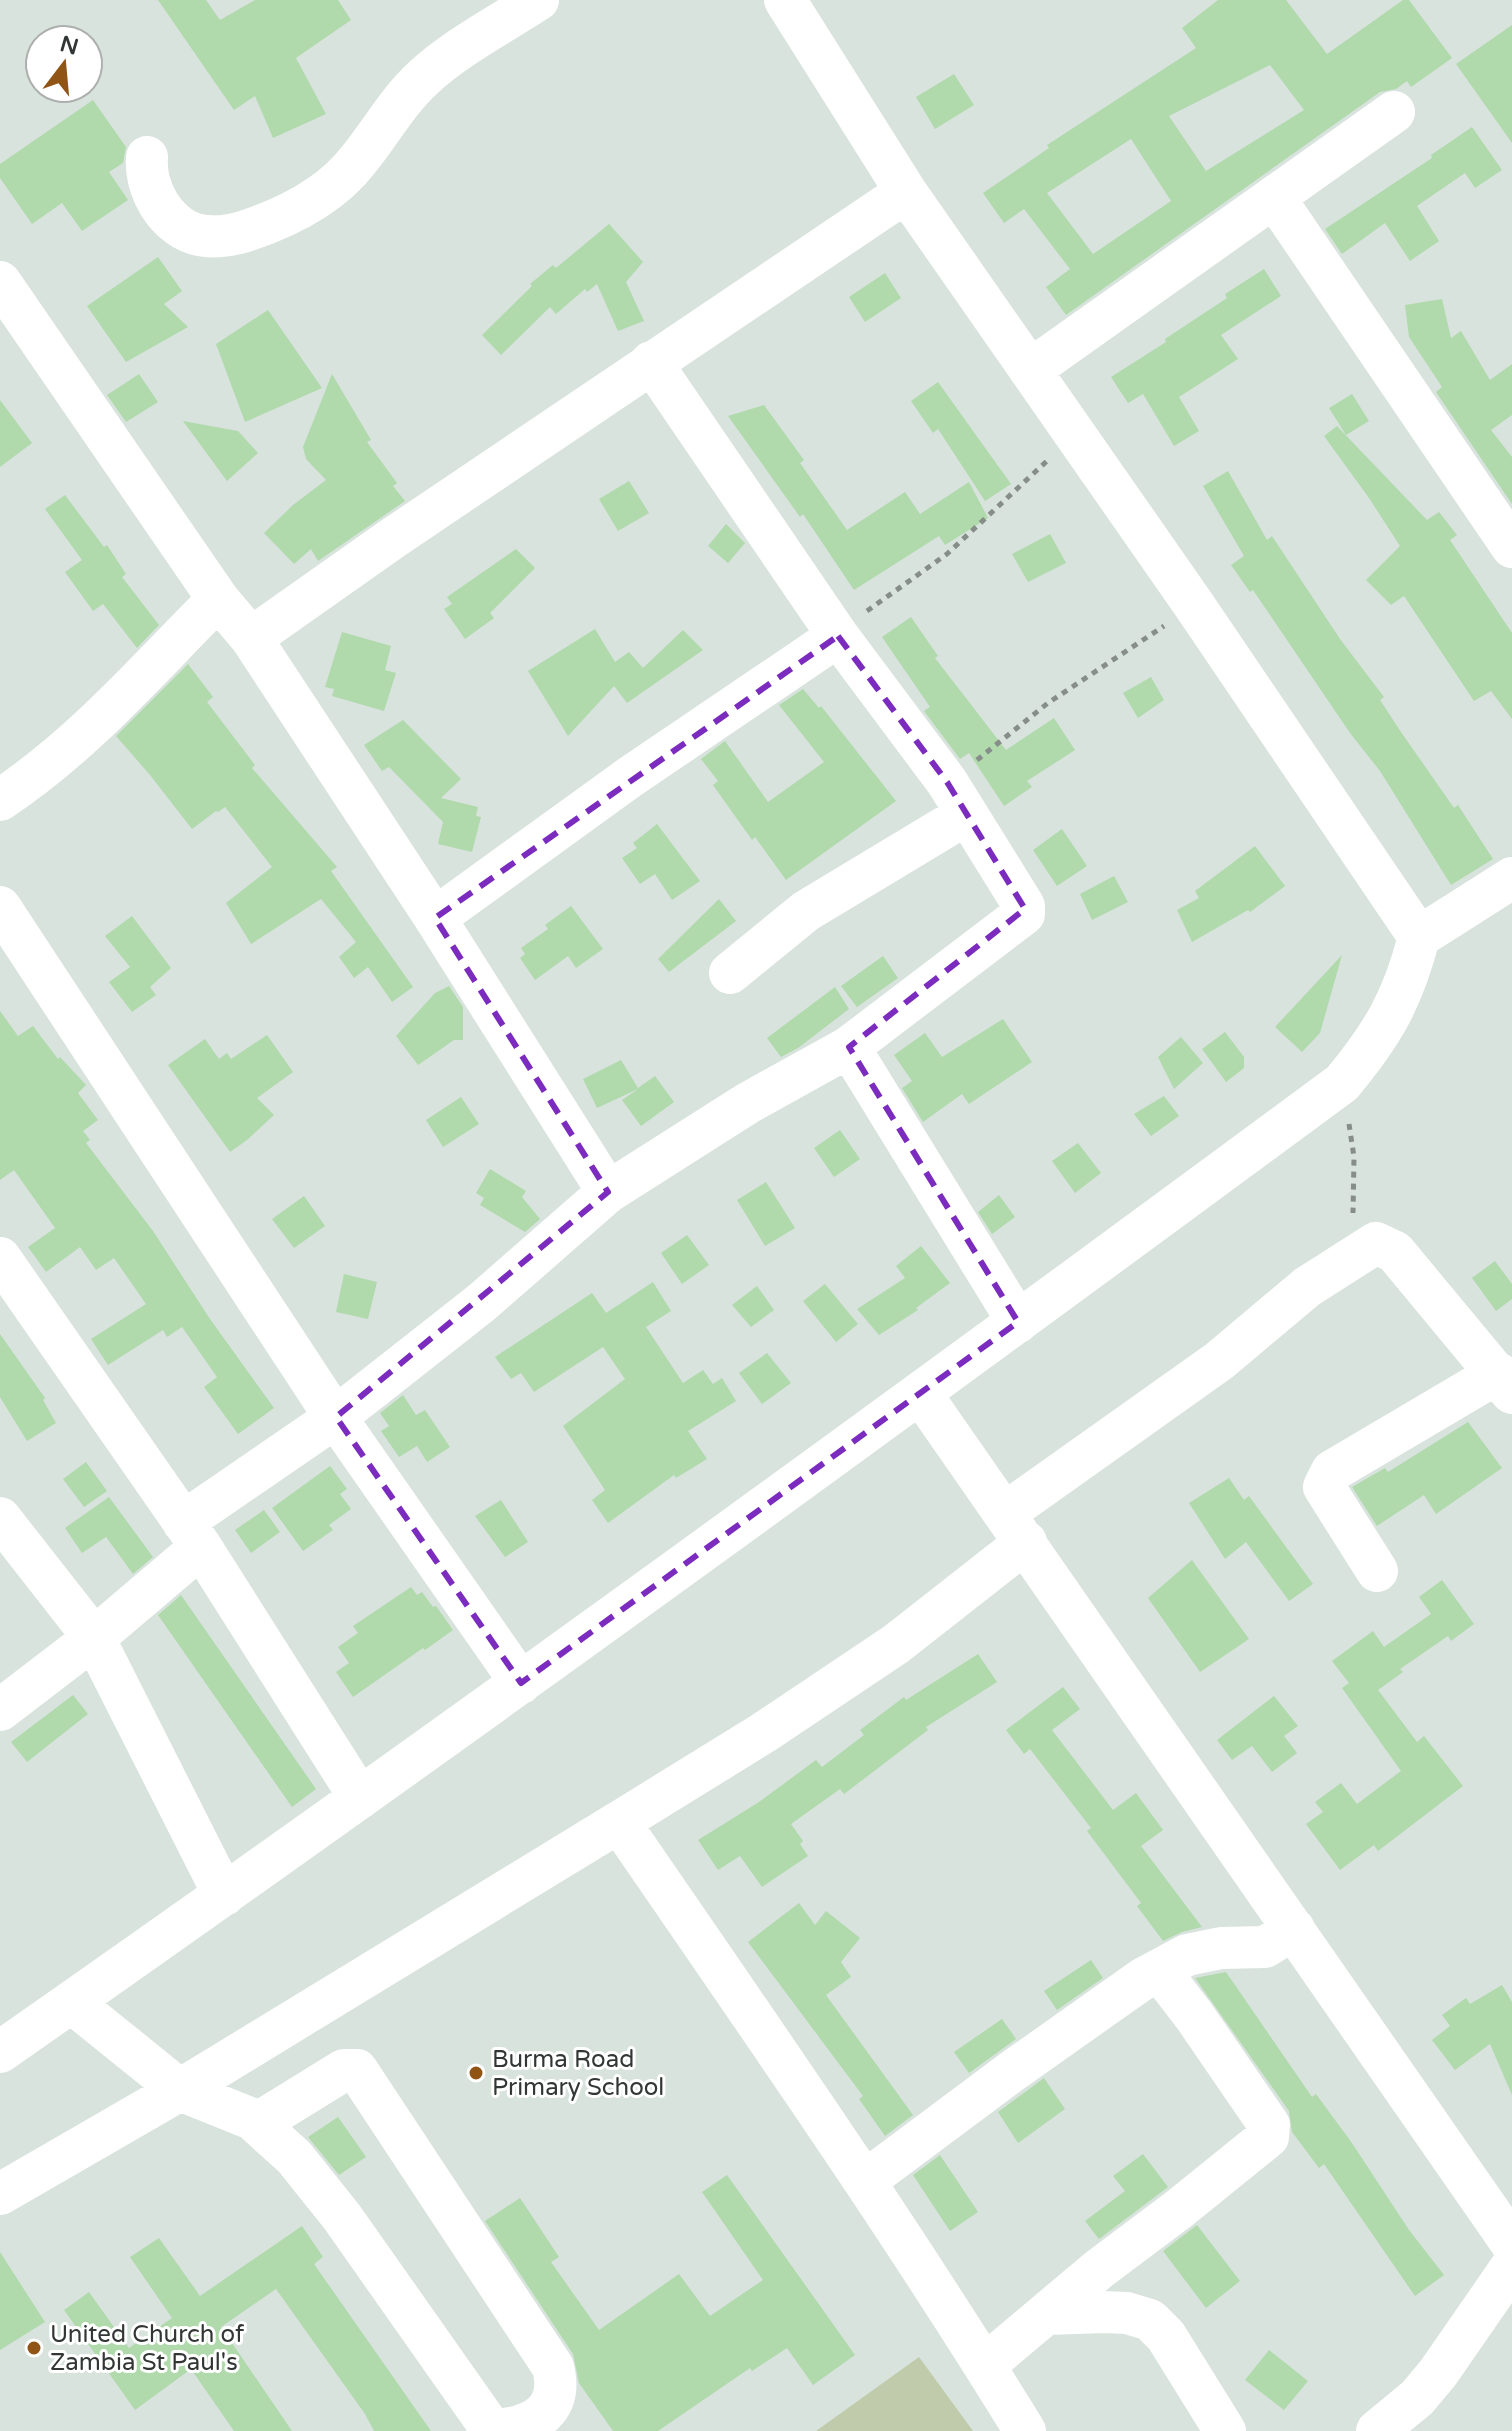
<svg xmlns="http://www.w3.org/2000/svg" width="1512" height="2431" font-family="'Varela Round',sans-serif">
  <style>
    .green { fill: #c0cbab }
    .building { fill: #b0d9ac; fill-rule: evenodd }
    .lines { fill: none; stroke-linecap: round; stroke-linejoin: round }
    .path { stroke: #878e8a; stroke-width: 5; stroke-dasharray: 6 6; stroke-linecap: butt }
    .minor { stroke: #fff; stroke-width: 42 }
    .marked { fill: none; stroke: #7b2cbf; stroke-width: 6; stroke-dasharray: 16 10; stroke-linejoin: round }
    .poi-dot { fill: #905514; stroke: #fff; stroke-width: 3 }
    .labels { text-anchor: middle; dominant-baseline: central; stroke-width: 6; stroke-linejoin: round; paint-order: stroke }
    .poi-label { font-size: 24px; fill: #323634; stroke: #fff; text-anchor: start }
  </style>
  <rect width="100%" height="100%" fill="#d8e3dd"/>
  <path class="green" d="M919,2357L973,2431H816Z"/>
  <path class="building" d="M158,0H206L220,20L255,0H338L351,20L296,58L326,114L273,138L255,96L234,110Z
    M1218,0H1286L1327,54L1403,0H1409L1452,58L1411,87L1407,81L1396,89L1380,92L1066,315L1046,287L1070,269L1024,209L1004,223L983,193L1049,148L1047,145L1196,48L1182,28ZM1270,65L1304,110L1206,171L1169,116ZM1131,139L1171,201L1093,254L1047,193Z
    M1512,25V143L1456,64Z
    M954,74L974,105L935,129L916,97Z
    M93,100L126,147L123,163L109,172L128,200L82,231L62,203L32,224L0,178V164Z
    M1472,127L1502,170L1475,188L1465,173L1417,206L1439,241L1410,261L1385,223L1342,254L1325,229L1432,158L1431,155Z
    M609,224L643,262L626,282L644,321L618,331L597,284L587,292L585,289L556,314L550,307L501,355L482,335L532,286L530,284L553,265L556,268Z
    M158,257L182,291L164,304L188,327L126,362L87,306Z
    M1264,269L1281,296L1221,335L1238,359L1179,397L1199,431L1174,446L1143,394L1128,403L1111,377L1166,342L1165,339L1227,298L1225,294Z
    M885,273L901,298L865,322L849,297Z
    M1442,299L1451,338L1461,331L1490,380L1512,364V415L1491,430L1512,457V504L1436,392L1442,387L1409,337L1405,305Z
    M268,310L322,388L245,422L216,344Z
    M139,374L158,402L126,422L107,395Z
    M332,374L371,440L367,442L397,483L393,486L405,501L318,561L311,549L294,564L264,533L293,505L326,480L306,459L303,447Z
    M938,382L1011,484L985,501L938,429L933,433L911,401Z
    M1352,394L1369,421L1346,435L1329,408Z
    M0,400L32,443L0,467Z
    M764,405L804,460L800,463L847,530L905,492L920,514L969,482L988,518L945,545L939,536L854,590L803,514L800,517L728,416Z
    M183,421L238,431L258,453L227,481Z
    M1337,426L1427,520L1439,512L1457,535L1450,540L1512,633V719L1491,691L1474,701L1404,596L1391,605L1366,580L1400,546L1369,498L1324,436Z
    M1228,471L1267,540L1272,536L1340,639L1384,697L1380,700L1401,732L1454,808L1458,805L1493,859L1451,885L1380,771L1350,733L1253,590L1250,592L1231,565L1244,556L1203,486Z
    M629,481L649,513L618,531L599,499Z
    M65,495L104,547L107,545L126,574L122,577L159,625L137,648L103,604L93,611L65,572L82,560L45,509Z
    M726,524L745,543L728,563L708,546Z
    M1050,534L1066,563L1028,582L1012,554Z
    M516,549L535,568L490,613L494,618L465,639L444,609L452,604L447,597Z
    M911,617L938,656L935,658L1006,750L1054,718L1075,750L1027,781L1032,787L1004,806L969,753L960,759L924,711L930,707L882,637Z
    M595,629L615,662L629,652L643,668L683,630L703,650L627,703L614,686L568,736L528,671Z
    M342,632L391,646L385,670L396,673L384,711L332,696L334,689L325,687Z
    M188,664L213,697L207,702L255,765L252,768L337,867L331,871L413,987L392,1002L368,967L354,978L339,957L356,942L321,899L251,944L226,903L272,867L225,807L218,812L216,811L192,829L150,775L116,736Z
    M1151,677L1164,700L1138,718L1123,693Z
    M803,689L819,708L821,706L896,801L786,880L755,837L752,840L713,785L718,781L701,759L725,741L768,802L824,762L779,705Z
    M403,720L461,779L441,798L478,807L476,816L481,817L472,852L438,844L443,822L389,767L382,771L364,745Z
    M657,824L700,881L672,900L655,874L640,884L622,858L637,848L633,843Z
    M1062,829L1087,866L1057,886L1033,850Z
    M1255,846L1285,886L1250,912L1248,910L1192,942L1177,910L1199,898L1195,891Z
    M1114,876L1128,902L1092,920L1080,894Z
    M719,899L736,921L669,972L658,959Z
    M571,906L603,949L576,968L568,956L535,980L520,958L525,954L521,948L548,929L545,925Z
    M132,916L171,968L150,987L156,995L132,1012L109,982L130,967L105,936Z
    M1342,955L1320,1033L1302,1052L1275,1027Z
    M883,956L898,978L857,1007L841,986Z
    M449,986L463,1007V1040H454L418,1065L396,1036L435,993Z
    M835,987L849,1009L798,1048L781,1057L767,1038Z
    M0,1011L18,1036L33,1026L58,1059L60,1057L86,1085L78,1093L98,1120L83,1131L90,1140L86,1143L153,1231L210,1319L274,1408L238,1434L204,1387L217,1377L182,1327L167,1337L163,1330L108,1365L91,1339L146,1304L114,1258L96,1270L80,1247L46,1272L28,1247L55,1228L14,1170L0,1180Z
    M1003,1019L1032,1062L969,1104L962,1094L923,1122L902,1088L912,1081L894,1055L925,1033L942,1057Z
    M1225,1032L1244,1057V1068L1226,1082L1202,1049Z
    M267,1035L293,1072L257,1098L274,1115L247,1140L230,1152L168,1065L205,1039L219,1059L227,1053L231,1059Z
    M1181,1037L1203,1063L1174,1089L1158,1057Z
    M621,1060L638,1088L655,1076L674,1102L641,1126L622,1100L638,1089L597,1108L583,1079Z
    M1164,1096L1179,1116L1151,1136L1134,1114Z
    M461,1097L479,1124L443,1147L426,1120Z
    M840,1130L860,1159L834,1177L814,1148Z
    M1078,1143L1101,1173L1075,1193L1052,1161Z
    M490,1169L526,1191L522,1197L540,1219L525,1232L480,1205L484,1198L476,1193Z
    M766,1182L795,1228L765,1246L737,1200Z
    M999,1195L1015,1217L992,1234L978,1212Z
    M304,1196L325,1226L294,1248L272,1219Z
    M687,1235L709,1265L682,1284L661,1253Z
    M921,1246L950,1283L916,1308L918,1310L879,1335L857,1309L905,1278L896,1266Z
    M1495,1261L1512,1284V1299L1496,1311L1472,1278Z
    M344,1274L377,1282L368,1319L336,1312Z
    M653,1282L671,1311L646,1327L683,1383L703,1370L713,1384L722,1378L736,1401L688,1431L707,1459L676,1478L674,1475L608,1523L592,1500L605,1490L563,1426L625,1379L603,1347L534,1392L521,1373L511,1379L495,1357L592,1293L606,1313Z
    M825,1284L858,1324L836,1342L803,1301Z
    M757,1286L774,1310L751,1327L732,1305Z
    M0,1334L45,1398L43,1400L56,1423L27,1441L0,1397Z
    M767,1353L791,1383L762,1404L739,1373Z
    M403,1395L416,1415L425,1410L450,1447L427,1462L417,1446L399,1457L381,1431L389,1426L380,1413Z
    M1468,1422L1502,1468L1436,1514L1424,1495L1377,1526L1352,1487L1385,1468L1388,1472Z
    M86,1462L107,1491L84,1507L63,1479Z
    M330,1466L347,1489L340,1494L351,1509L329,1525L333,1530L303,1551L272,1508Z
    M1229,1478L1244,1500L1249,1496L1313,1584L1289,1601L1246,1542L1225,1559L1189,1503Z
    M109,1497L153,1557L133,1574L106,1537L82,1553L65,1528Z
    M501,1500L528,1542L505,1557L475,1516Z
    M264,1510L280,1532L251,1553L235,1530Z
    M1192,1560L1249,1639L1200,1672L1148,1598Z
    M1442,1580L1474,1624L1451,1641L1448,1636L1400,1669L1403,1672L1378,1690L1417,1742L1424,1736L1463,1786L1378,1851L1374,1845L1340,1870L1306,1824L1323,1812L1315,1802L1341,1783L1357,1804L1401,1771L1342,1688L1349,1683L1332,1661L1373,1631L1384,1647L1431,1614L1419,1597Z
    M411,1587L417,1595L422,1592L433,1607L436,1606L453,1630L425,1650L423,1648L353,1697L336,1672L349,1663L338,1647L358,1633L353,1626Z
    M181,1595L316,1789L292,1807L158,1615Z
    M978,1654L997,1682L926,1727L928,1730L844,1794L840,1789L791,1824L803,1841L800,1844L808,1856L762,1887L740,1856L718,1870L698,1840L759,1802L816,1760L822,1767L864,1735L860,1730L904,1697L906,1700Z
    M1063,1687L1080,1709L1052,1730L1113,1810L1136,1793L1163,1830L1141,1846L1202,1927L1182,1932L1163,1941L1137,1906L1141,1903L1087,1831L1091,1828L1030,1749L1024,1754L1006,1730Z
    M73,1695L88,1714L27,1762L11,1742Z
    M1274,1696L1298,1726L1284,1736L1297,1753L1272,1772L1252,1746L1232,1760L1217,1740Z
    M799,1903L815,1925L826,1911L860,1938L841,1962L851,1977L826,1995L913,2115L885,2136L859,2099L863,2096L748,1942Z
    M1091,1960L1103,1978L1057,2010L1044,1991Z
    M1226,1972L1312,2097L1316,2094L1352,2143L1409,2230L1444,2275L1415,2296L1324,2164L1319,2168L1292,2132L1289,2111L1195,1978Z
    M1502,1985L1512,2002V2095L1490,2044L1455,2070L1432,2040L1450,2026L1442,2015L1466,1998L1470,2004Z
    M1002,2019L1016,2039L969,2073L954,2052Z
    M1044,2078L1065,2109L1018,2143L998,2112Z
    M338,2117L366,2157L339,2175L308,2137Z
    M1143,2154L1168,2187L1099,2239L1085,2221L1125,2191L1113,2176Z
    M940,2155L978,2212L950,2231L913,2175Z
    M727,2175L855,2355L813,2385L787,2348L752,2371L750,2368L658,2431H613L579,2383L573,2354L485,2221L520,2198L559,2257L551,2262L599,2330L679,2274L710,2316L763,2280L702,2192Z
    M1197,2225L1240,2281L1206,2308L1163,2251Z
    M302,2226L323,2257L314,2264L431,2431H374L365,2414L276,2289L221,2327L292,2431H234L191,2369L135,2410L64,2310L89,2292L129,2348L172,2318L130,2257L159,2238L200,2296Z
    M0,2252L45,2322L0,2350Z
    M1269,2350L1308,2381L1284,2410L1245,2380Z"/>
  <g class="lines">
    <path class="path" d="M867,611L947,554L1049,459
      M977,760L1048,703L1164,626
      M1349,1124L1354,1157L1353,1213"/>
    <path class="minor" d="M147,157C145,183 158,211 179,226C198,240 221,238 243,232C286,218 331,196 359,159C381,132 397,102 423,78C455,48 501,24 538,0
      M1274,197L1512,547
      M0,282L218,599L251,638L435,918L608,1192
      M1030,370L1394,112
      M251,638L393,538L906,192
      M0,800C84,744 147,670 218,599
      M0,907L325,1402L521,1683
      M435,918L630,777L838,636
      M1419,937L1512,878
      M730,973L806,911L967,814
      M849,1047L1018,1322
      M0,1258L201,1547L360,1798
      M921,1394L1512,2244
      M1005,1513L1219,1361L1307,1287L1376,1243L1395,1252L1512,1393
      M0,1518L94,1638L224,1895
      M183,1522L336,1417L481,1303L608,1192L748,1103L849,1047L1024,914V906L947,782L838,636L651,362
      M1377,1571L1324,1487L1332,1471L1498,1373
      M0,1710L94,1638L201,1547
      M619,1822L763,1733L896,1644L1026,1542
      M71,2002L180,2090L252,2119L294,2157L342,2217L487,2423L496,2430C535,2427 564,2410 553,2367L357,2070H344L258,2123
      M0,2052C452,1736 898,1411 1342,1083C1383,1034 1403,999 1419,937L1194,605L906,192L785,0
      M865,2181L1011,2072L1144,1978L1187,1955L1221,1948L1265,1947L1294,1929
      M0,2194L180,2090L619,1822C757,2023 897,2223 1025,2431
      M1046,2314L1104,2312L1127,2313L1150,2320L1166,2336L1225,2431
      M985,2365L1099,2269L1179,2209L1268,2137L1269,2125L1195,2017L1159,1970
      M1377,2431L1417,2398L1438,2373L1512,2266"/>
  </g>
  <path class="marked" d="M838,636L947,782L1025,909L849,1047L1018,1322L521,1683L336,1417L608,1192L435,918Z"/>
  <g class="poi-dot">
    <circle cx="476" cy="2073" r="8"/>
    <circle cx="34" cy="2348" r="8"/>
  </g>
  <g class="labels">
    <g class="poi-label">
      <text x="492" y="2059">Burma Road<tspan x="492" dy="28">Primary School</tspan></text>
      <text x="50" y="2334">United Church of<tspan x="50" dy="28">Zambia St Paul's</tspan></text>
    </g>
  </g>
  <g transform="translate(64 64) rotate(16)"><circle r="38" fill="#ffffff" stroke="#adafae" stroke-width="2"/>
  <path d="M0-6L14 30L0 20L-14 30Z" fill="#905514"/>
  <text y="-12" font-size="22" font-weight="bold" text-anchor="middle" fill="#323634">N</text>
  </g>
</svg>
